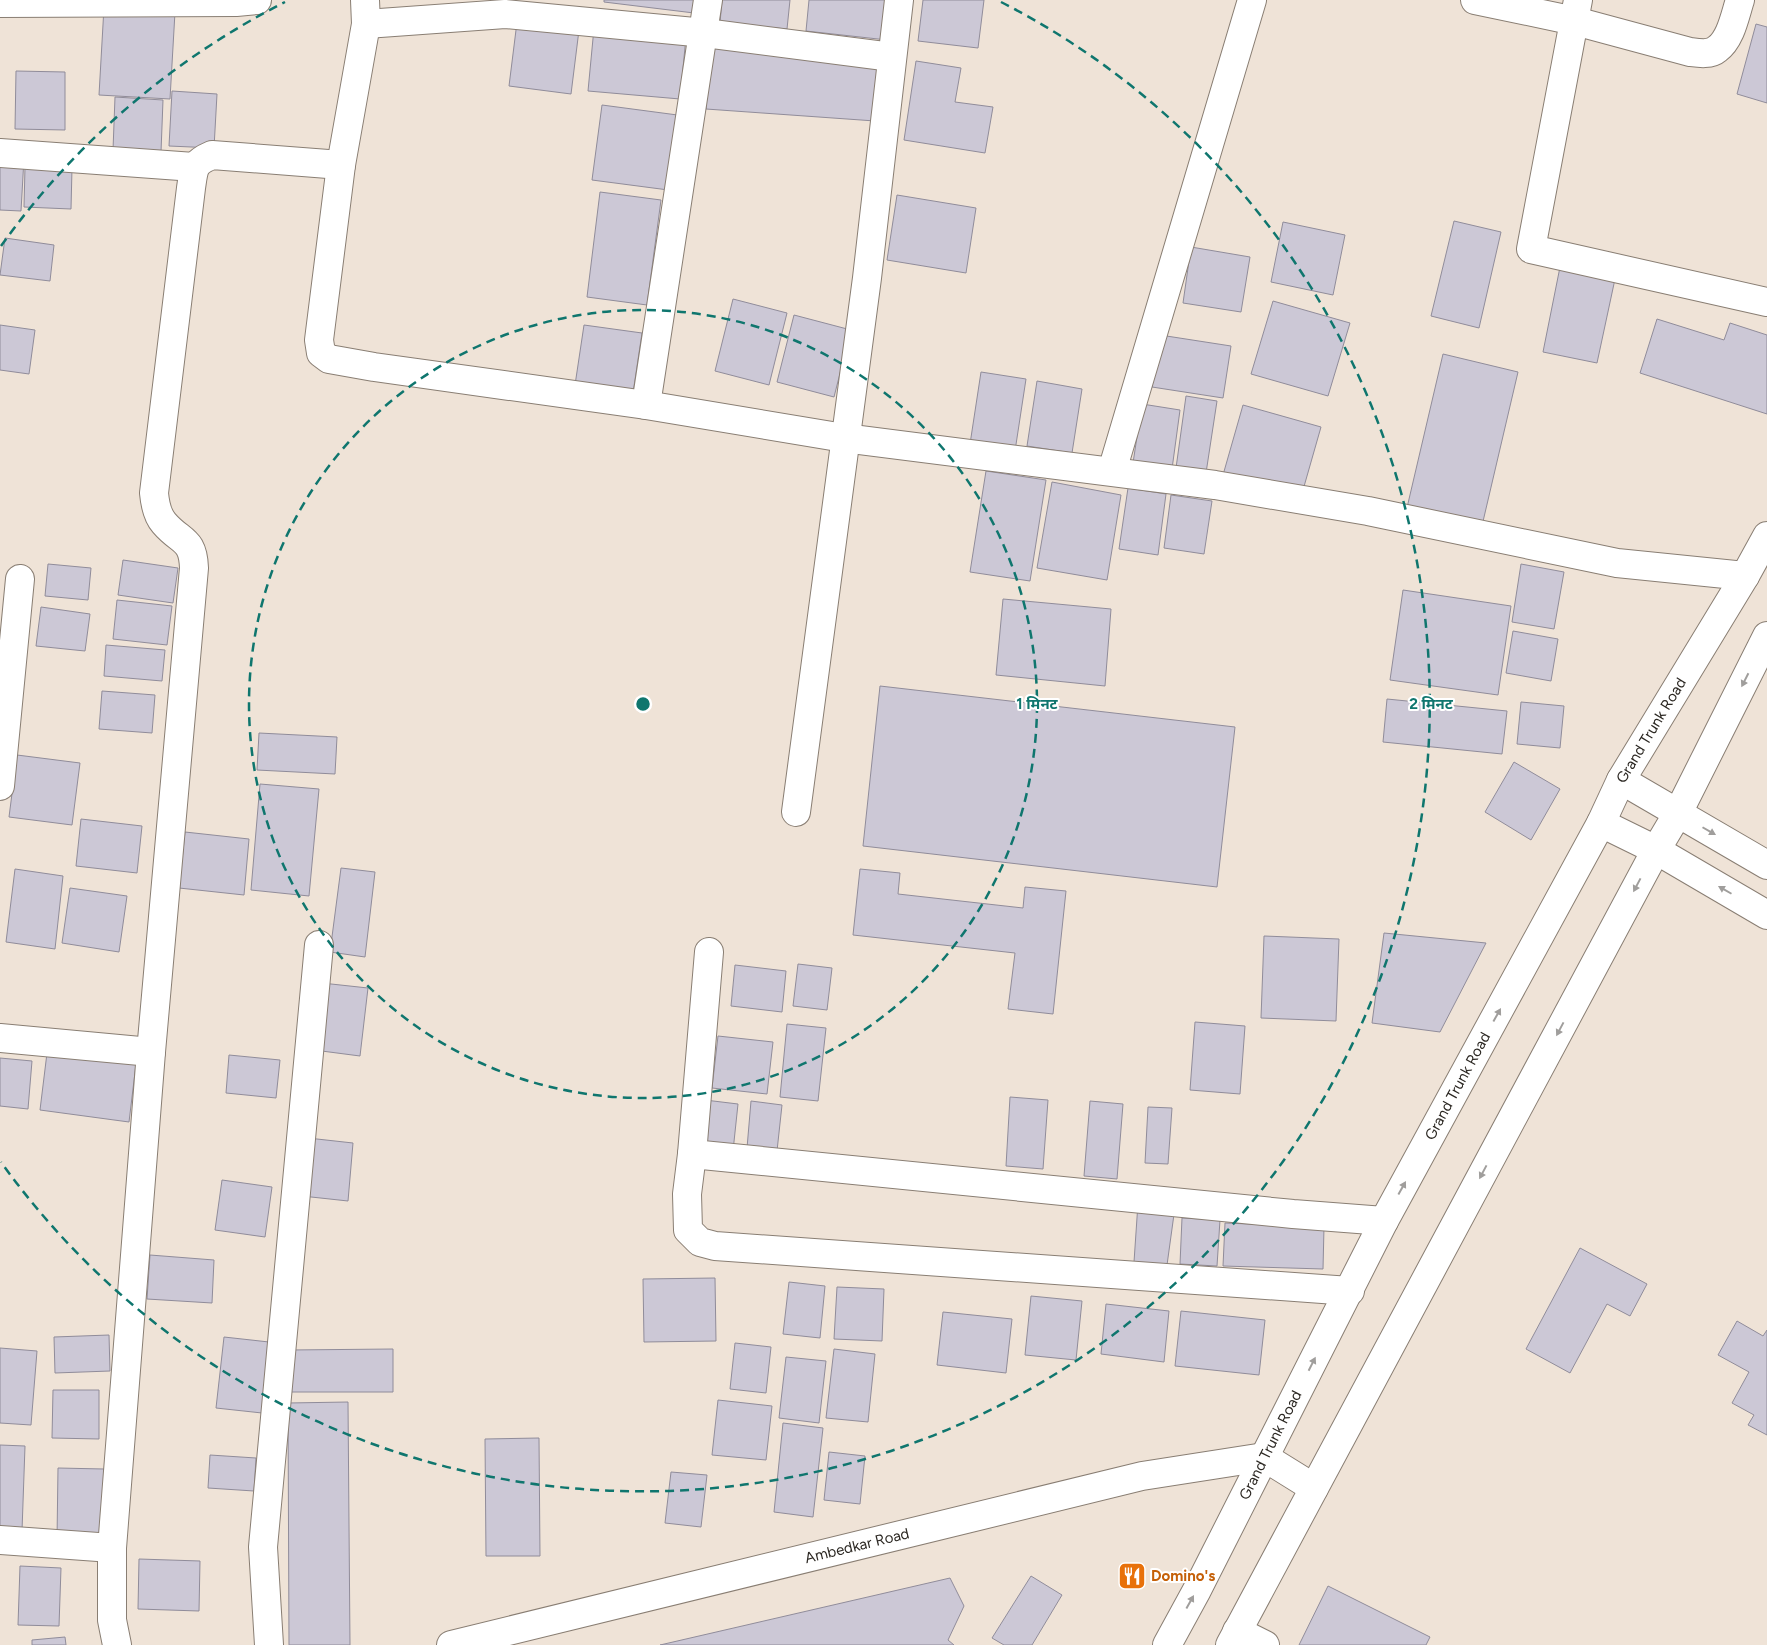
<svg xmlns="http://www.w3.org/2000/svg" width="1767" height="1645" font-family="Figtree,'Noto Sans Devanagari',sans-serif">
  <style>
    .building { fill: #ccc8d6; stroke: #908c9a }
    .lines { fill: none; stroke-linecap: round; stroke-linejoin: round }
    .minor-casing { stroke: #897e73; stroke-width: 30 }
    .highway-casing { stroke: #897e73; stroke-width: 30 }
    .minor { stroke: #fff; stroke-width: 28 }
    .highway { stroke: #fff; stroke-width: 28 }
    .oneway { fill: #a09e9c }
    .ring { fill: none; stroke: #0f766e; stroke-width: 2.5; stroke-dasharray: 9 6 }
    .labels { text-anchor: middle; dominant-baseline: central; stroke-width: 4; stroke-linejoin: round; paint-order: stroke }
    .street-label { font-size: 15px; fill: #2c2823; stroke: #fff }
    .food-label { font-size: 15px; font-weight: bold; fill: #c56008; stroke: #fff; text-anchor: start }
    .centre { fill: #0f766e; stroke: #fff; stroke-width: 2.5 }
    .ring-label { font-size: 15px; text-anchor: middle; font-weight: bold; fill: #0f766e; stroke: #fff; stroke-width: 4; stroke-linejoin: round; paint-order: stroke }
  </style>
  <rect width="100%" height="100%" fill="#efe3d7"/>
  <path class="building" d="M604,0H695L694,13L604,2Z
    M722,0H790L787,29L720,23Z
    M809,0H892L887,40L806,31Z
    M923,0H984L978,48L918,41Z
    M104,7L175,12L170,99L99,95Z
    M517,22L579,30L571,94L509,86Z
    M1756,24L1767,27V103L1737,94Z
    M594,28L686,37L680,99L588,91Z
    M710,48L879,60L875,121L706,109Z
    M916,61L961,68L955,102L993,107L985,153L904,140Z
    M16,71L65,72V130L15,129Z
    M172,91L217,94L214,148L169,146Z
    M115,97L163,100L161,152L113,150Z
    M602,105L685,116L676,191L592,180Z
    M0,157L24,158L21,211L0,210Z
    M25,167L72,168L71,209L24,207Z
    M600,192L661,200L647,305L587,297Z
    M897,195L976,208L966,273L887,260Z
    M1454,221L1501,232L1479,328L1431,316Z
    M1283,222L1345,235L1333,295L1271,282Z
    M5,238L54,245L50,281L0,275Z
    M1191,247L1250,257L1241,312L1183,303Z
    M1560,267L1615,279L1597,363L1543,352Z
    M733,299L787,313L769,385L715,371Z
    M1273,301L1350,323L1328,396L1251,374Z
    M794,315L851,330L834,397L777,382Z
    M1657,319L1724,340L1730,323L1767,335V414L1640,373Z
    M0,325L35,330L29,374L0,370Z
    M584,325L642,333L633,393L575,385Z
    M1160,335L1231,346L1223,398L1152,387Z
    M1443,354L1518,372L1481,530L1406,512Z
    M981,372L1026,379L1015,451L970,444Z
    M1037,381L1082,389L1072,453L1027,446Z
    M1186,396L1217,401L1206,473L1176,468Z
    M1142,404L1180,410L1172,469L1133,463Z
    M1243,405L1321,427L1301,497L1223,475Z
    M986,471L1046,480L1030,581L970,572Z
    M1052,482L1121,495L1107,580L1037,568Z
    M1128,488L1166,494L1158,555L1119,549Z
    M1171,495L1212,501L1204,554L1164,548Z
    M123,560L178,568L173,603L118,595Z
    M48,564L91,568L88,600L45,596Z
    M1521,564L1564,572L1554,629L1512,622Z
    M1403,590L1511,606L1498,695L1390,680Z
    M1003,599L1111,609L1105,686L996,675Z
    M117,600L172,606L167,645L113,639Z
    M41,607L90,614L85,651L36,646Z
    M1513,631L1558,639L1551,681L1506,673Z
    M106,645L165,650L162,681L104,676Z
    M880,686L1235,727L1217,887L863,846Z
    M102,691L155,695L152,733L99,729Z
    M1387,699L1507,711L1502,754L1383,742Z
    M1521,702L1564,706L1560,748L1517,744Z
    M259,733L337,737L335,774L257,770Z
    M17,755L80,763L72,825L9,817Z
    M1514,762L1560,789L1531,840L1485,812Z
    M260,784L319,789L309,896L251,890Z
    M81,819L142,826L137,873L76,866Z
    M185,832L249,839L244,895L179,888Z
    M341,868L375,872L365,957L330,952Z
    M15,869L63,876L55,949L6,942Z
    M860,869L900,873L898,894L1023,908L1025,887L1066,891L1053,1014L1008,1009L1015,953L853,935Z
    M70,888L127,896L119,952L62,943Z
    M1384,933L1486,943L1440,1032L1372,1023Z
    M1264,936L1339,939L1336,1021L1261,1018Z
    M798,964L832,968L827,1010L793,1006Z
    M735,965L786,971L782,1012L731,1006Z
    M322,983L368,988L360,1056L314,1050Z
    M1195,1022L1245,1026L1240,1094L1190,1090Z
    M787,1024L826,1028L818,1101L780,1097Z
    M718,1036L773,1042L767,1094L712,1088Z
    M47,1053L136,1064L129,1122L40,1110Z
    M229,1055L280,1060L276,1098L226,1093Z
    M0,1058L32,1061L28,1109L0,1106Z
    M1010,1097L1048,1100L1043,1169L1006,1166Z
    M705,1100L738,1104L733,1151L700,1147Z
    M751,1101L782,1105L777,1151L747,1148Z
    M1090,1101L1123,1104L1117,1179L1084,1176Z
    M1148,1107L1172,1108L1168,1164L1145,1163Z
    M308,1138L353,1143L348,1201L302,1196Z
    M222,1180L272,1187L265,1237L215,1230Z
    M1138,1203L1175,1207L1167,1265L1134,1262Z
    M1182,1218L1220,1220L1217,1266L1180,1264Z
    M1225,1223L1324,1227L1323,1269L1223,1266Z
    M1580,1248L1647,1284L1630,1316L1607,1304L1570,1373L1526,1349Z
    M150,1255L214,1260L212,1303L147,1299Z
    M715,1278L716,1341L644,1342L643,1279Z
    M789,1282L825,1286L820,1338L783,1334Z
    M837,1287L884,1289L882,1341L834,1339Z
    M1031,1296L1082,1301L1076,1360L1025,1355Z
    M1106,1304L1169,1311L1164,1362L1101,1354Z
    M1181,1311L1265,1320L1259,1375L1175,1366Z
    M943,1312L1012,1319L1006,1373L937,1365Z
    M1737,1321L1763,1336L1767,1330V1435L1748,1425L1754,1415L1732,1403L1749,1372L1718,1355Z
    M109,1335L110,1371L55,1373L54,1337Z
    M224,1337L269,1342L262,1413L216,1408Z
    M735,1343L771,1347L766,1393L730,1389Z
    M0,1348L37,1351L31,1425L0,1423Z
    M393,1349V1392H290L289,1350Z
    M834,1349L875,1354L868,1422L826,1418Z
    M786,1357L826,1361L819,1423L779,1418Z
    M53,1390H99V1439L52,1438Z
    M718,1400L772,1406L766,1460L712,1455Z
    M348,1402L350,1645H289L288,1403Z
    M783,1423L823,1428L813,1517L774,1512Z
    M539,1438L540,1556H486L485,1439Z
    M0,1445L25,1446L22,1531L0,1530Z
    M829,1452L865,1456L860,1504L824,1500Z
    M210,1455L256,1458L254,1491L208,1488Z
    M58,1468L104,1469L102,1541L57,1540Z
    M671,1472L707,1475L701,1527L665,1523Z
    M139,1559L200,1561L199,1611L138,1609Z
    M20,1566L61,1568L59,1626L18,1625Z
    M1031,1576L1062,1595L1032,1645H1004L992,1638Z
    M950,1578L964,1606L948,1640L954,1645H660Z
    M1328,1586L1430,1637L1426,1645H1299Z
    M65,1637L66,1645H32V1640Z"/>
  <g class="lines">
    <g class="minor-casing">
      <g id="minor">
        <path d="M365,0L366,24L341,165L319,340L321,353L329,359L374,367L646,405L844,438L1215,485L1368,511L1617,563L1745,576"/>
        <path d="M1475,0L1575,21L1690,52C1698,53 1710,55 1717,49C1731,39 1735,15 1740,0"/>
        <path d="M1578,0L1531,249L1767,302"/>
        <path d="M0,3L236,2L257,0"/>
        <path d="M366,24L505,14L705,33L892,57"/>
        <path d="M0,153L194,167"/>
        <path d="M646,405L708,0"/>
        <path d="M1112,471L1252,0"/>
        <path d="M1621,780L1767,865"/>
        <path d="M0,786L20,579"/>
        <path d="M796,812L867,278L899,0"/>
        <path d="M1601,823L1656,850L1767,915"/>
        <path d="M709,952L692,1154L687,1194L688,1230L700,1242L715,1246L1350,1291"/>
        <path d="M0,1038L151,1052"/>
        <path d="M692,1154L1293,1214L1384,1221"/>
        <path d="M0,1540L112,1548"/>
        <path d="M1237,1631L1265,1645"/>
        <path d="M117,1645L112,1620V1548L151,1052L194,568C193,538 181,543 164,523C157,515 155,504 154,493L191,188C194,168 193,163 212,155L341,165"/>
        <path d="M269,1645L263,1547L319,945"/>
        <path id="s1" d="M451,1645L1142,1476L1264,1457L1314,1488"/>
      </g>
    </g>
    <g class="highway-casing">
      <g id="highway">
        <path id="s2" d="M1167,1645L1197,1590L1384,1221L1601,823L1621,780L1745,576L1767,536"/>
        <path d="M1230,1645L1656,850L1678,813L1767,636"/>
      </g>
    </g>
    <use href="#minor" class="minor"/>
    <use href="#highway" class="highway"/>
  </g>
  <defs><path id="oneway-solid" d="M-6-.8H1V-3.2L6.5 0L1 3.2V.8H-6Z" transform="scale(1.25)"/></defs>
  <g class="oneway">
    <use href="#oneway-solid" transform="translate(1745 680) rotate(117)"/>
    <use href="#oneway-solid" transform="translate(1709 831) rotate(30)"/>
    <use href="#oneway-solid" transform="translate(1637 885) rotate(118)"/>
    <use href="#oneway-solid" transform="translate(1725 890) rotate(-150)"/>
    <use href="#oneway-solid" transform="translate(1497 1015) rotate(-61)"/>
    <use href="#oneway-solid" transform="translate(1560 1029) rotate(118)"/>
    <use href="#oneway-solid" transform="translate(1483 1172) rotate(118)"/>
    <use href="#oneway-solid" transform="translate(1402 1188) rotate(-61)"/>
    <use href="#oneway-solid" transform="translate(1312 1364) rotate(-63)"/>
    <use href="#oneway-solid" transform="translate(1190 1602) rotate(-61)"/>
  </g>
  <g class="ring">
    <circle cx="643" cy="704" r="394"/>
    <path d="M1 246A788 788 0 0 1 285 2M1001 2A788 788 0 1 1 1 1162"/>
  </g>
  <defs>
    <g id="restaurant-square" transform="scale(1.4375)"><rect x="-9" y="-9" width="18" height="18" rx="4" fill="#e8710a" stroke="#fff"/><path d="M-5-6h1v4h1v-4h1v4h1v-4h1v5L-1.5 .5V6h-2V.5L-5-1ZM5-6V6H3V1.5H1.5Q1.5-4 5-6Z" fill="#fff"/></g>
  </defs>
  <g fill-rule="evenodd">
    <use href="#restaurant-square" x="1132" y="1576"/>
  </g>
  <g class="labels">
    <g class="street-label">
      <text stroke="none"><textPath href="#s2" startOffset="1035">Grand Trunk Road</textPath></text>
      <text stroke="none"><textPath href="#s2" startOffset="630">Grand Trunk Road</textPath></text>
      <text stroke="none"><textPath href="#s2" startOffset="225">Grand Trunk Road</textPath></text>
      <text stroke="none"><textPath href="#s1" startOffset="418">Ambedkar Road</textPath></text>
    </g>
    <g class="food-label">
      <text x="1151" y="1576">Domino's</text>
    </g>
  </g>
  <circle cx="643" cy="704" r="8" class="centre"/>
  <g class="ring-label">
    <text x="1037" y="709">1 मिनट</text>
    <text x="1431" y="709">2 मिनट</text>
  </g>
</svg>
